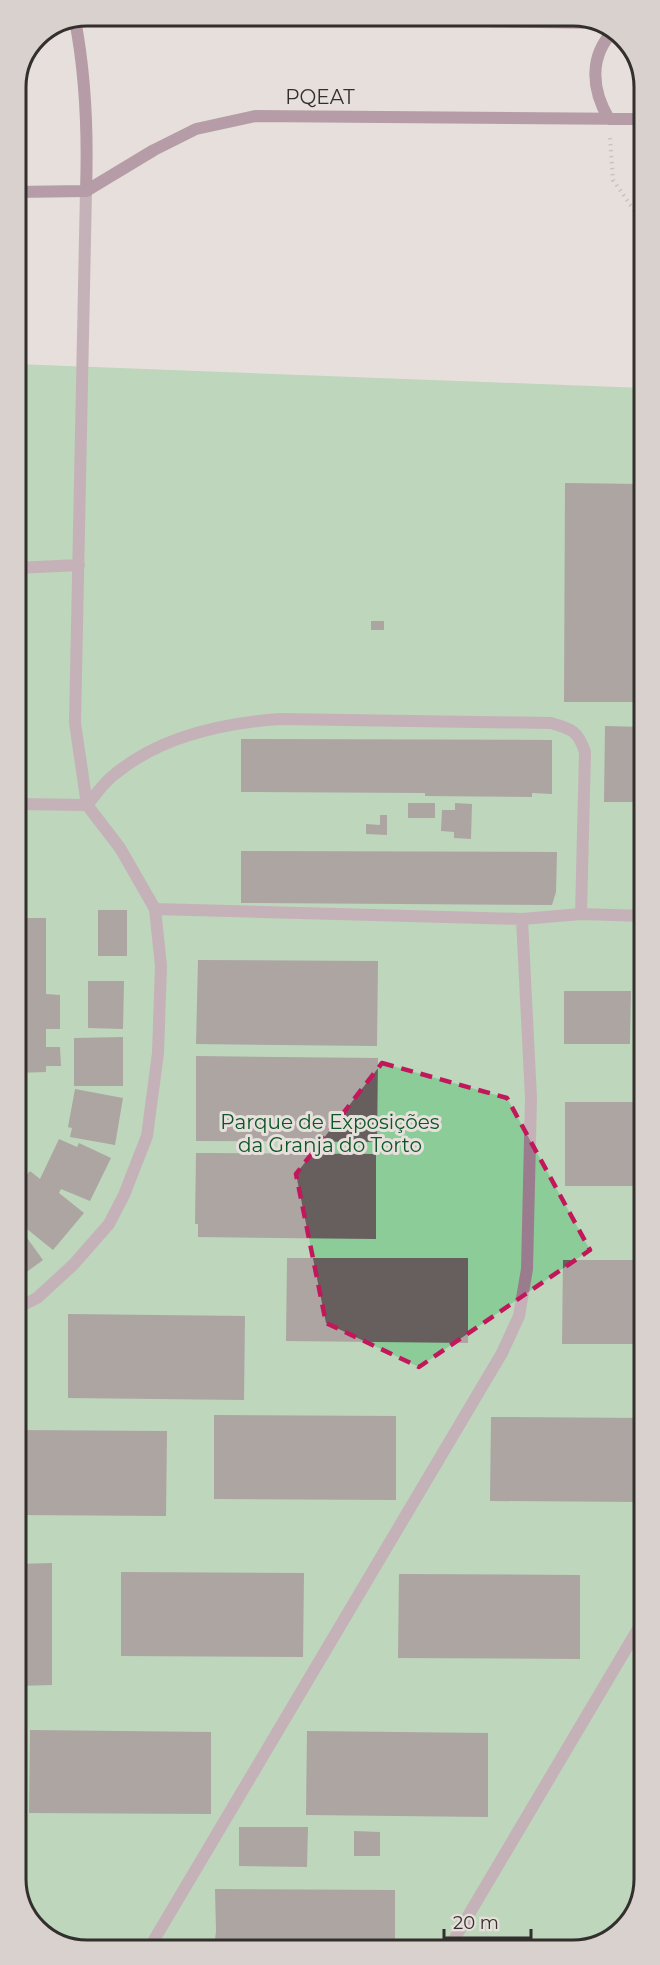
<svg xmlns="http://www.w3.org/2000/svg" width="660" height="1965" font-family="Montserrat,sans-serif">
  <style>
    .green { fill: #8bcc98 }
    .building { fill: #675f5e }
    .lines { fill: none; stroke-linecap: round; stroke-linejoin: round }
    .path { stroke: #a8a29e; stroke-width: 4; stroke-dasharray: 1.5 4.5; stroke-linecap: butt }
    .lane { stroke: #9b7c8e; stroke-width: 12 }
    .secondary { stroke: #784d66; stroke-width: 12 }
    .marked { fill: none; stroke: #c2185b; stroke-width: 4.5; stroke-dasharray: 12 8; stroke-linejoin: round }
    .labels { text-anchor: middle; dominant-baseline: central; stroke-width: 6; stroke-linejoin: round; paint-order: stroke }
    .street-label { font-size: 20px; fill: #322f2d; stroke: #e7dfdb }
    .park-label { font-size: 20px; fill: #0b5727; stroke: #e7dfdb }
    .rim { fill: none; stroke: #322f2d; stroke-width: 3 }
  </style>
  <rect width="100%" height="100%" fill="#e7dfdb"/>
  <path class="green" d="M15,364L643,388L645,1879L630,1922L592,1948L81,1950L40,1933L17,1897Z"/>
  <path class="building" d="M565,483L643,484V702H564Z
    M371,621H384V630H371Z
    M605,726L644,727V802H604Z
    M241,739L552,740V794L532,793V797L425,796V793L241,792Z
    M408,803H435V818H408Z
    M455,803L472,804L471,839L454,838V832L441,831L442,810H455Z
    M380,815H387V835L366,834V824L380,825Z
    M241,851L557,852L556,892L552,905L241,903Z
    M98,910H127V956H98Z
    M16,918H46V994L60,995V1029H46V1047H60L61,1066H46V1072L16,1073Z
    M198,960L378,961L377,1046L196,1044Z
    M88,981H124L123,1029L88,1028Z
    M564,991H631L630,1044H564Z
    M123,1037V1086H74V1038Z
    M196,1056L378,1058L377,1142L196,1141Z
    M75,1089L123,1098L115,1145L70,1137L72,1128L68,1127Z
    M565,1102H644V1186H565Z
    M59,1139L77,1147L79,1143L111,1158L90,1201L61,1189L59,1193L84,1213L53,1250L17,1221L16,1188L30,1171L40,1179Z
    M196,1153L376,1154V1239L198,1237V1224H195Z
    M22,1231L43,1260L17,1279V1235Z
    M287,1258H468V1343L286,1341Z
    M563,1260H644V1344H562Z
    M68,1314L245,1316L244,1400L68,1398Z
    M214,1415L396,1416V1500L214,1499Z
    M491,1417L644,1418L645,1502L490,1501Z
    M17,1430L167,1431L166,1516L17,1515Z
    M52,1563V1685L17,1686V1660H27L26,1589L17,1590V1564Z
    M121,1572L304,1573L303,1657L121,1656Z
    M399,1574L580,1575V1659L398,1658Z
    M30,1730L211,1732V1814L29,1813Z
    M307,1731L488,1733V1817L306,1815Z
    M239,1827H308L307,1867L239,1866Z
    M354,1831L380,1832V1856H354Z
    M215,1889L395,1890V1948L214,1949L216,1931Z"/>
  <g class="lines">
    <path class="path" d="M610,138L613,180L643,223"/>
    <path class="lane" d="M16,568L79,565
      M16,804L87,805C96,794 104,782 115,774C161,736 223,723 280,719L551,723C572,729 578,731 585,752L581,914
      M155,909L522,919L581,914L644,916
      M17,1308L37,1298L73,1265L109,1224L124,1195L147,1136L158,1053L161,966L155,909L120,848L87,805L75,723L86,191
      M449,1948L645,1617
      M148,1950L502,1353L519,1316L527,1269L531,1098L522,919"/>
    <path class="secondary" d="M150,15L599,23
      M75,20C86,77 88,133 86,191
      M609,119C591,89 589,56 614,30
      M15,192L86,191L154,150L196,129L255,116L643,119"/>
  </g>
  <path d="M0 0H660V1965H0ZM382,1063L507,1098L590,1250L419,1367L326,1323L296,1174Z" fill="#e7dfdb" fill-opacity=".55" fill-rule="evenodd"/>
  <path class="marked" d="M382,1063L507,1098L590,1250L419,1367L326,1323L296,1174Z"/>
  <g class="labels">
    <g class="street-label">
      <text x="320" y="97">PQEAT</text>
    </g>
    <g class="park-label">
      <text x="330" y="1122">Parque de Exposições<tspan x="330" dy="23">da Granja do Torto</tspan></text>
    </g>
  </g>
  <path d="M0 0H660V1965H0ZM87 26H573A61 61 0 0 1 634 87V1879A61 61 0 0 1 573 1940H87A61 61 0 0 1 26 1879V87A61 61 0 0 1 87 26Z" fill="#d9d1cd" fill-rule="evenodd"/>
  <path class="rim" d="M87 26H573A61 61 0 0 1 634 87V1879A61 61 0 0 1 573 1940H87A61 61 0 0 1 26 1879V87A61 61 0 0 1 87 26Z"/>
  <path d="M444 1929v9h87v-9" fill="none" stroke="#322f2d" stroke-width="3"/>
  <text x="453" y="1929" font-size="18" fill="#322f2d" stroke="#e7dfdb" stroke-width="4.5" paint-order="stroke">20 m</text>
</svg>
